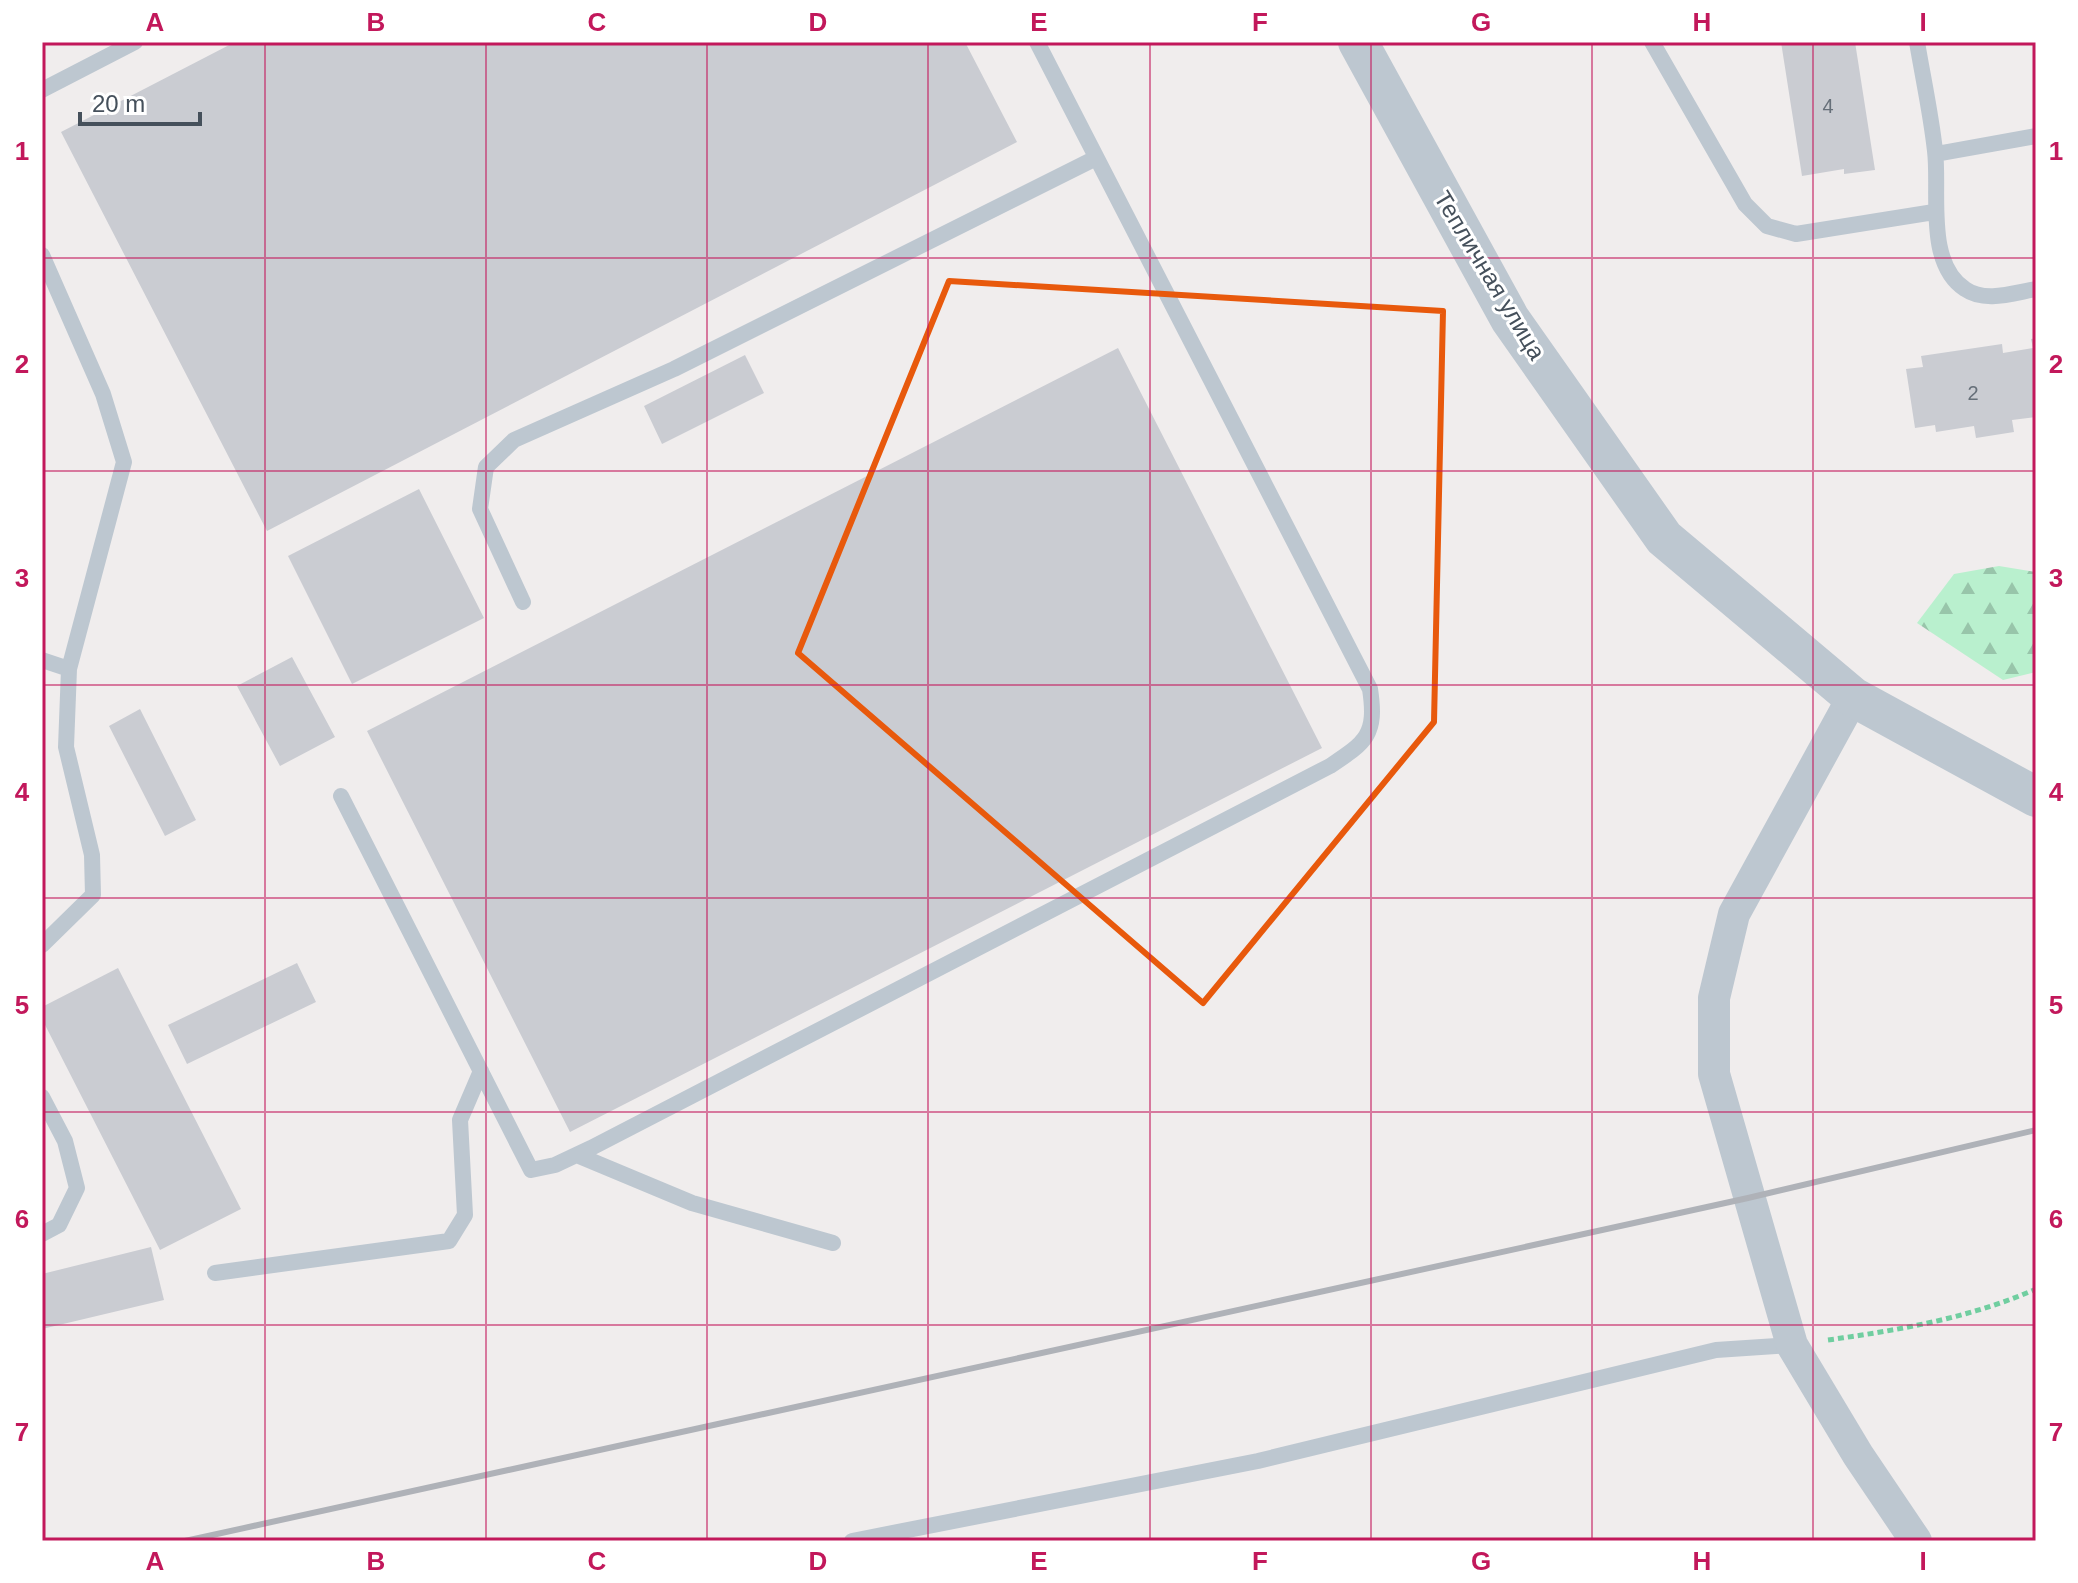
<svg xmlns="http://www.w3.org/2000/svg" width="2078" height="1583" font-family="Helvetica,sans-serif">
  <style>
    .forest { fill: url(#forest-firs) }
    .building { fill: #caccd2 }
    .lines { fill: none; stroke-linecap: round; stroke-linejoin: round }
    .path { stroke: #70cea0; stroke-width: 5; stroke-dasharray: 6 4; stroke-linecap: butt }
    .service { stroke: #bdc7d0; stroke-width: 16 }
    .minor { stroke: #bdc7d0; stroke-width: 32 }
    .tertiary { stroke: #bdc7d0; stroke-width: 40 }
    .rail { stroke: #afb2b8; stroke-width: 6 }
    .marked { fill: none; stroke: #e8590c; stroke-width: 6; stroke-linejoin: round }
    .grid { fill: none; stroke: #c2185b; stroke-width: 2; stroke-opacity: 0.55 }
    .labels { text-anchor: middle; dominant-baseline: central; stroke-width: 6; stroke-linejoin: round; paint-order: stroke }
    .number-label { font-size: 20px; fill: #666f79 }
    .street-label { font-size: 24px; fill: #45505b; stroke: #fff }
    .neatline { fill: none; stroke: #c2185b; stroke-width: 3 }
    .grid-label { font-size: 26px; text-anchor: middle; font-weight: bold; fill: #c2185b }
  </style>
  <defs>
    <pattern id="forest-firs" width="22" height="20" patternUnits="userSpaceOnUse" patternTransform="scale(2)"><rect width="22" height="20" fill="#b9f0ce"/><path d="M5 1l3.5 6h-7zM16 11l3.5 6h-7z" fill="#98c5aa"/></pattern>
  </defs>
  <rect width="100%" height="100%" fill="#f0eded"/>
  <path class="forest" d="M1999,566L2036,572V672L2003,680L1917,623L1954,574Z"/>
  <path class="building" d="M235,42H965L1017,142L267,531L61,132Z
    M1781,42H1855L1875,170L1844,174V169L1802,176Z
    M2036,338V417L2012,420L2014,432L1976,438L1974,426L1936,432L1935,425L1915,428L1906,369L1923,367L1921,356L2002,344L2003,353L2033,348L2031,339Z
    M1118,348L1322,748L570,1132L367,731Z
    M745,355L764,393L662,444L644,406Z
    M419,489L484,618L352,684L288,556Z
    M292,657L335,737L280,766L237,686Z
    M140,709L196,820L165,836L109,726Z
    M297,963L316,1002L187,1064L168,1025Z
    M118,968L241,1209L160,1250L42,1019V1007Z
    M151,1247L164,1300L42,1329V1274Z"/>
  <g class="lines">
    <path class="path" d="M1828,1340C1899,1330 1970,1318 2036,1289"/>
    <path class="service" d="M1652,42L1745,204L1767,226L1796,234L1934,212
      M1917,42C1923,78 1931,114 1935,151C1940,191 1925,263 1965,289C1985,303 2013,293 2036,289
      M42,90L135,42
      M1936,154L2036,136
      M42,255L103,394L124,462L69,669L66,747L92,855L93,895L42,945
      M523,602L480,509L486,467L514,440L674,369L1096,158
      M42,660L69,669
      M341,796L531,1170L555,1165L591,1148L1330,766C1366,742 1377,735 1370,689L1037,42
      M42,1097L65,1141L77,1188L59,1225L42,1234
      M577,1155L692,1203L833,1243
      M215,1273L449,1241L465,1215L460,1120L481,1071
      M852,1541L1258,1461L1716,1350L1792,1345"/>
    <path class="minor" d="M1853,697L1734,914L1714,998V1074L1792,1345L1858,1455L1916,1541"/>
    <path class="tertiary" d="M1358,42L1510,319L1664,538L1853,697L2036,797"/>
    <path class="rail" d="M185,1541L1748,1198L2036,1130"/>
  </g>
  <path class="marked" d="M949,281L1443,311L1434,722L1203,1003L798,653Z"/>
  <path class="grid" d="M265,42V1541M486,42V1541M707,42V1541M928,42V1541M1150,42V1541M1371,42V1541M1592,42V1541M1813,42V1541M42,258H2036M42,471H2036M42,685H2036M42,898H2036M42,1112H2036M42,1325H2036"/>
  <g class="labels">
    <g class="number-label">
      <text x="1828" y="106">4</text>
      <text x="1973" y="393">2</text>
    </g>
    <g class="street-label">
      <text transform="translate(1490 275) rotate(59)">Тепличная улица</text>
    </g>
  </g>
  <rect width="2078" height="1583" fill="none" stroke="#ffffff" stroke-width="88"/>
  <path d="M80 112v12h120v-12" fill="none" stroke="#45505b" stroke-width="4"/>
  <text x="92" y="112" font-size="24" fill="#45505b" stroke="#ffffff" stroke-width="6" paint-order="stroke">20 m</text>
  <rect x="44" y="44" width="1990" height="1495" class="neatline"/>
  <g class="grid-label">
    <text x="155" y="31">A</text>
    <text x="376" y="31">B</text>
    <text x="597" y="31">C</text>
    <text x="818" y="31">D</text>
    <text x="1039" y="31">E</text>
    <text x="1260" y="31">F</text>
    <text x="1481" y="31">G</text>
    <text x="1702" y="31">H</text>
    <text x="1923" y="31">I</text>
    <text x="22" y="160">1</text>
    <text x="2056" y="160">1</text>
    <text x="22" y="373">2</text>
    <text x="2056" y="373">2</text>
    <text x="22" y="587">3</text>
    <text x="2056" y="587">3</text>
    <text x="22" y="801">4</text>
    <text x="2056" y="801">4</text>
    <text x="22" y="1014">5</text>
    <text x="2056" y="1014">5</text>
    <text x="22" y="1228">6</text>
    <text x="2056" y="1228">6</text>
    <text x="22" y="1441">7</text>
    <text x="2056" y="1441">7</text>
    <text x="155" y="1570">A</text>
    <text x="376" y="1570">B</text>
    <text x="597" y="1570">C</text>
    <text x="818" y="1570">D</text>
    <text x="1039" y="1570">E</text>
    <text x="1260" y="1570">F</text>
    <text x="1481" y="1570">G</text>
    <text x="1702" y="1570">H</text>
    <text x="1923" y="1570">I</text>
  </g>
</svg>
